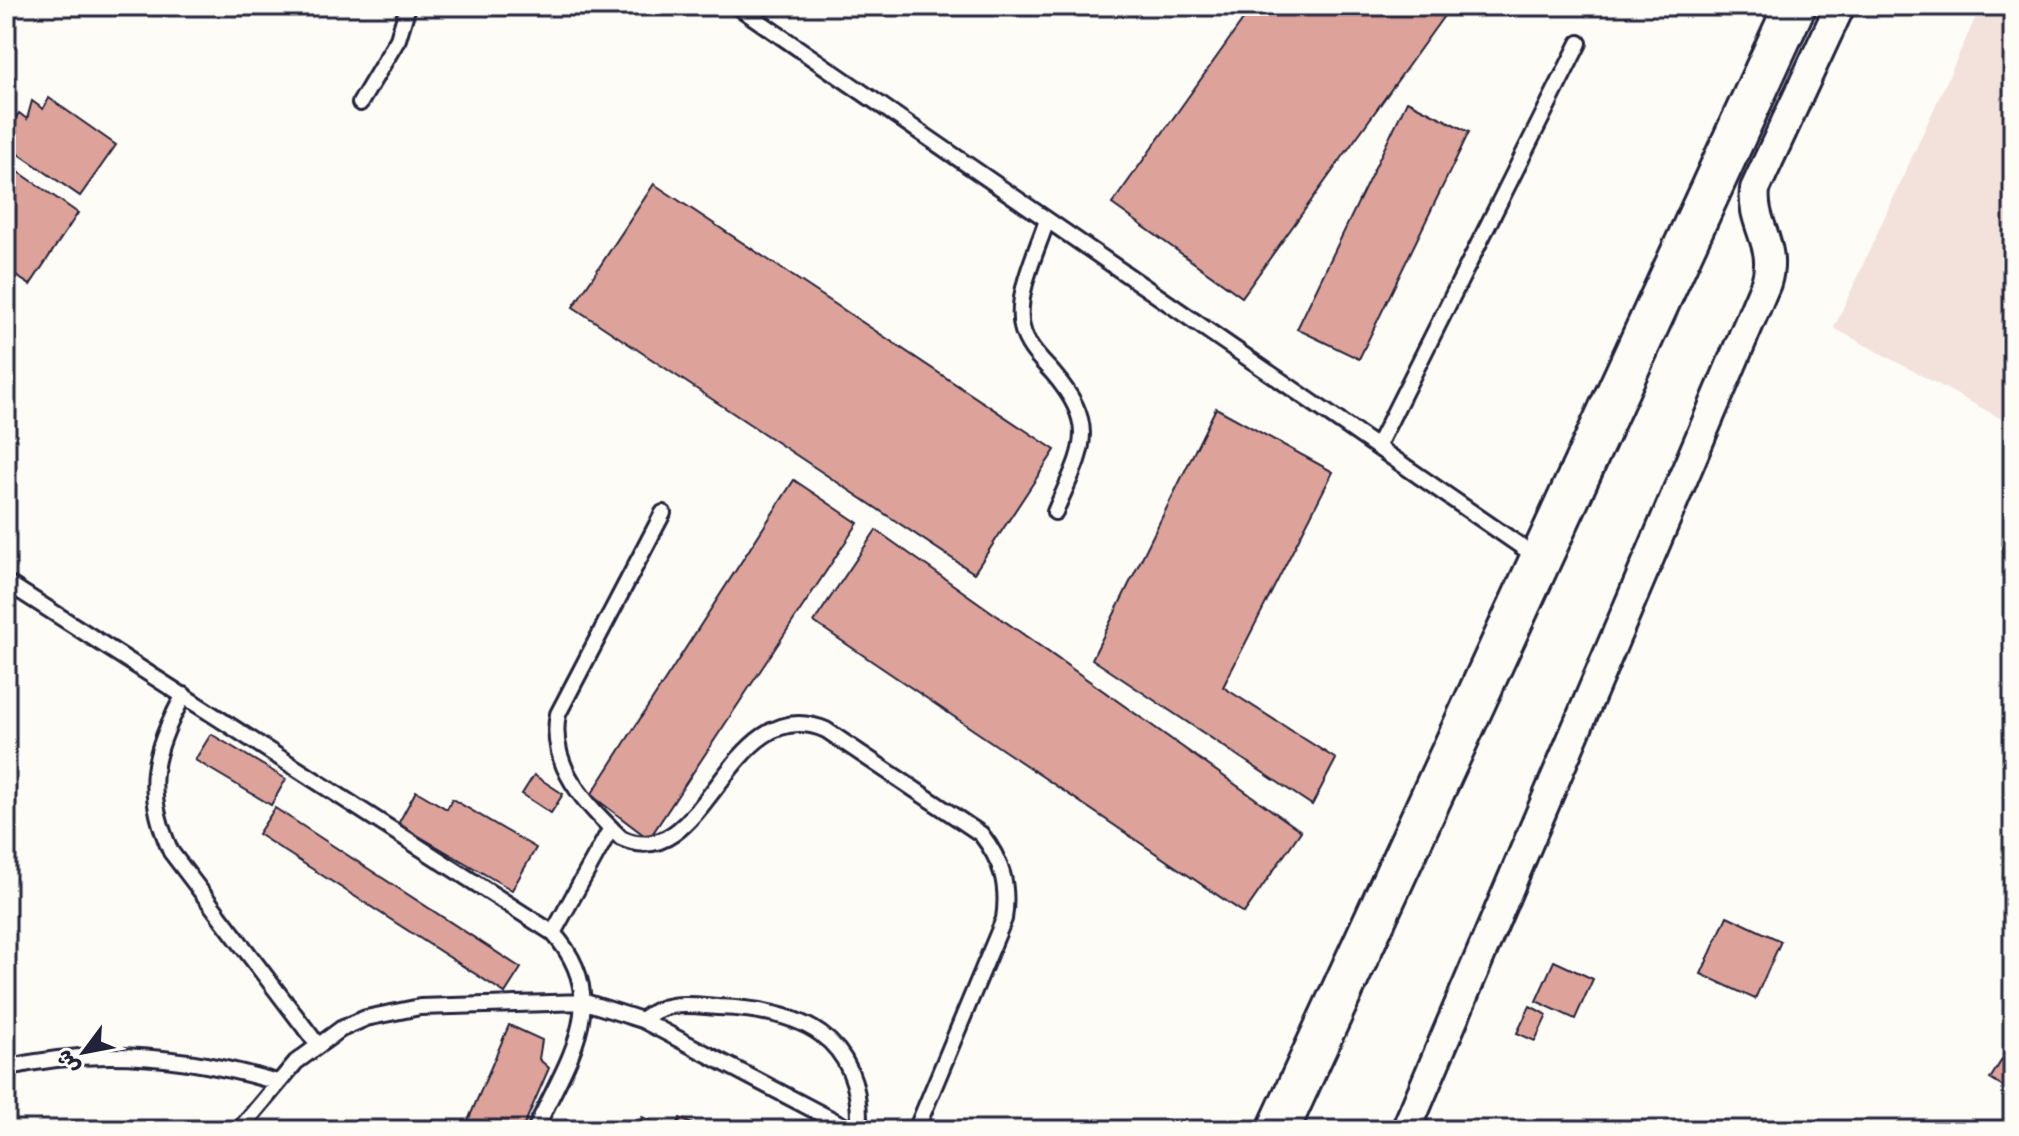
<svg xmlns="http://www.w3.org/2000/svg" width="2019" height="1136" font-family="Mali,'Playpen Sans Arabic',sans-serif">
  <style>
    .built { fill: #f3e1db }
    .building { fill: #dda39a; stroke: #22223b; stroke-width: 2 }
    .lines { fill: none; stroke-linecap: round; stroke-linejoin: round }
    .lane-casing { stroke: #22223b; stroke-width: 20 }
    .street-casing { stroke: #22223b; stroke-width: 34 }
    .secondary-casing { stroke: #22223b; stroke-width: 46 }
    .lane { stroke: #fdfcf7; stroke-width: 14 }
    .street { stroke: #fdfcf7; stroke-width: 28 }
    .secondary { stroke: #fdfcf7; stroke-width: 40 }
  </style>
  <rect width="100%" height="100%" fill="#fdfcf7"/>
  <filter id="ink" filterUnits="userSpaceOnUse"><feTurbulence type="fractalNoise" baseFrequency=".0125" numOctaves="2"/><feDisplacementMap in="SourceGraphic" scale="16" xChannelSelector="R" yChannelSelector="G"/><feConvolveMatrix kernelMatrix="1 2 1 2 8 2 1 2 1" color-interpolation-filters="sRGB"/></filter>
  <g filter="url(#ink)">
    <path class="built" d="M1981,6H2013V425L1834,328Z"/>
    <path class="building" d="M1253,6H1451L1242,297L1112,204Z
      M49,98L116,145L80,196L6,145V132L19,113L27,119L32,101L43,109Z
      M1407,101L1469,132L1359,359L1297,329Z
      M6,163L78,213L30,285L6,269Z
      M654,184L1055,450L974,573L573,307Z
      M1216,408L1333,472L1223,687L1336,759L1312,805L1092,659Z
      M794,480L858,523L649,839L591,795Z
      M876,530L1301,831L1244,913L814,622Z
      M211,734L286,779L271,805L195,760Z
      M534,775L563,794L551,813L522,794Z
      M416,791L447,809L452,799L536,848L512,890L398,824Z
      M275,808L521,968L505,993L258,834Z
      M1727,916L1781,941L1755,999L1701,974Z
      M1554,961L1593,979L1575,1019L1536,1001Z
      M1530,1006L1547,1015L1535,1041L1517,1033Z
      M509,1025L542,1040L539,1059L549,1068L522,1130H464Z
      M2003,1058L2013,1065V1082L2008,1090L1990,1079Z
      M642,1117L670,1130H636Z
      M680,1118L704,1130H675Z"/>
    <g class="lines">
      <g class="lane-casing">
        <path id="lane" d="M737,6L1538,558
          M360,103L398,39L408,6
          M1047,220C1037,251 1015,294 1022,327C1026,346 1040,359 1052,372C1101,429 1081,451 1055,512
          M1377,447L1579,43
          M663,513L558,714C548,766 586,804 621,838C706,879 728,688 826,730L981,834C1002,861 1009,885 1004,919L916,1130
          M6,582L553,933C614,1001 567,1060 535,1130
          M184,695C152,752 143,790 171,852L317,1044
          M553,933L611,828
          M642,1020C664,1000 690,1005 718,1007C800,1010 863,1035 859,1130
          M6,1068C97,1046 189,1056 277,1082
          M239,1130L296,1062L341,1029L366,1018L420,1007L585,1002L642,1020L852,1130"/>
      </g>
      <g class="street-casing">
        <path id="street" d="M1406,1130L1766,283C1778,244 1751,226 1755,189L1840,6"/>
      </g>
      <g class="secondary-casing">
        <path id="secondary" d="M1278,1130L1795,6"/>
      </g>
      <use href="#lane" class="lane"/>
      <use href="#street" class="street"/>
      <use href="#secondary" class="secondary"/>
    </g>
  </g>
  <rect width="2019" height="1136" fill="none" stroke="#fdfcf7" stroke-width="32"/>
  <rect x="16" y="16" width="1987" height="1104" fill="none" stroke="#22223b" stroke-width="3" filter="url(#ink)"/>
  <g transform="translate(84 1052) rotate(238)" stroke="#fdfcf7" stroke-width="6" paint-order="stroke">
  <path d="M0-6L14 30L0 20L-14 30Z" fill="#22223b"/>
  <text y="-12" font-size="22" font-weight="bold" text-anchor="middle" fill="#22223b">ش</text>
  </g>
</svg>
